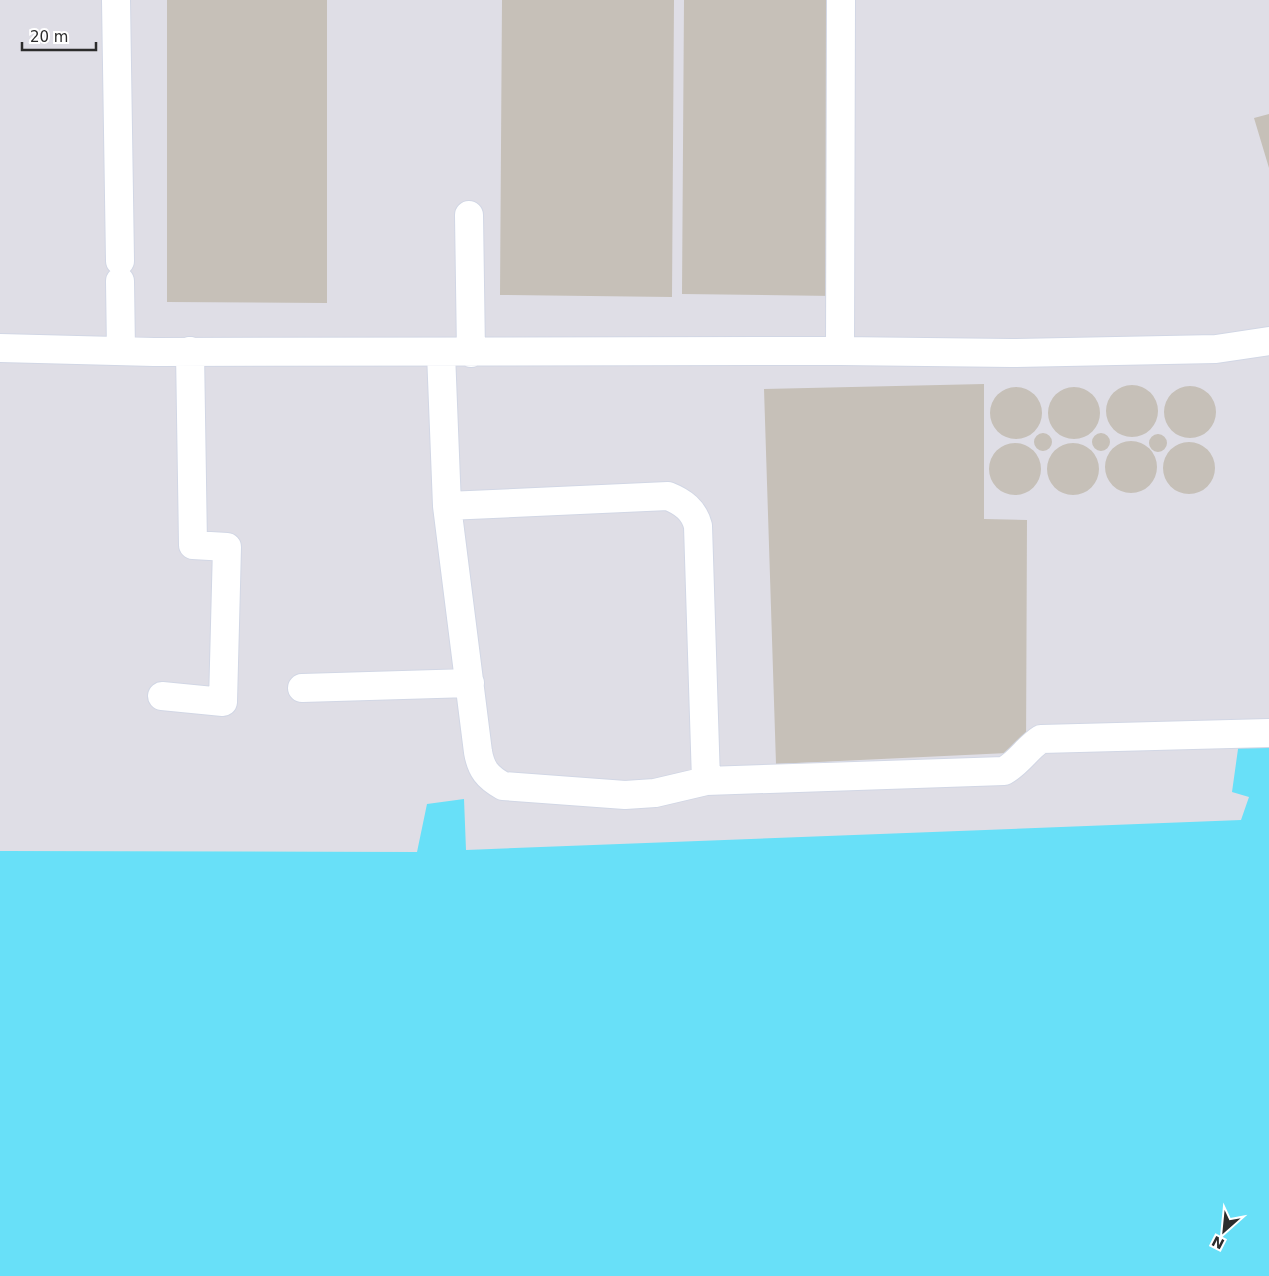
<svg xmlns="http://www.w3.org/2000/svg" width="1269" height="1276" font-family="'DejaVu Sans',sans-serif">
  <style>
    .industrial { fill: #dfdee6 }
    .water { fill: #68e0f8 }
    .building { fill: #c6c0b8 }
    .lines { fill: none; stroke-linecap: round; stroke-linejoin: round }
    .minor-casing { stroke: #d2d7e5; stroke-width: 30 }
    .minor { stroke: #fff; stroke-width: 28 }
  </style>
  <rect width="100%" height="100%" fill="#eee5dd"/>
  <path class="industrial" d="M0,0H1269V823L417,852L0,851Z"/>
  <path class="water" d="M1239,742L1269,747V1276H0V851L417,852L427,804L464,799L466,850L1241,820L1249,797L1232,792Z"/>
  <path class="building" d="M167,0H327V303L167,302Z
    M502,0H674L672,297L500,295Z
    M684,0H836L834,296L682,294Z
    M1269,114V168L1254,118Z
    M984,384V519L1027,520L1026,752L776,764L764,389Z
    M1106 411a26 26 0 1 1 52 0a26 26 0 1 1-52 0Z
    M1164 412a26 26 0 1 1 52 0a26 26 0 1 1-52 0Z
    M990 413a26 26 0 1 1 52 0a26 26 0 1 1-52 0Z
    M1048 413a26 26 0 1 1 52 0a26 26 0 1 1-52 0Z
    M1092 442a9 9 0 1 1 18 0a9 9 0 1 1-18 0Z
    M1034 442a9 9 0 1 1 18 0a9 9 0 1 1-18 0Z
    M1149 443a9 9 0 1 1 18 0a9 9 0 1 1-18 0Z
    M1105 467a26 26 0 1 1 52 0a26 26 0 1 1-52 0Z
    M1163 468a26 26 0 1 1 52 0a26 26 0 1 1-52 0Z
    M989 469a26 26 0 1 1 52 0a26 26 0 1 1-52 0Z
    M1047 469a26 26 0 1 1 52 0a26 26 0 1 1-52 0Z"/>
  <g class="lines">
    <g class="minor-casing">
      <path id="minor" d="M116,0L120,261
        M469,215L471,353
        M120,281L121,351
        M0,348L154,352L840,351L1012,353L1216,349L1269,341
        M840,351L841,0
        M441,353L447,506L478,752C481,769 487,777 503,786L625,795L655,793L706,781L1004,771C1020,762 1027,748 1041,739L1269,733
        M447,506L668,496C683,502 694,510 698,526L706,781
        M302,688L470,683
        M162,696L223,702L227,547L193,545L190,351"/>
    </g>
    <use href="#minor" class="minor"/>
  </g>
  <g transform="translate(1224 1231) rotate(207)" stroke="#ffffff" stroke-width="4" paint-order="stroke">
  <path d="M0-4L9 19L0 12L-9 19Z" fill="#2c2c2c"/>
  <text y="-8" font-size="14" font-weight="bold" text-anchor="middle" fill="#2c2c2c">N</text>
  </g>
  <path d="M22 42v8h74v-8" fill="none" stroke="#2c2c2c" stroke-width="2.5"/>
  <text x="30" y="42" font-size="15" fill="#2c2c2c" stroke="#ffffff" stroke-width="4" paint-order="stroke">20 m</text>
</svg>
